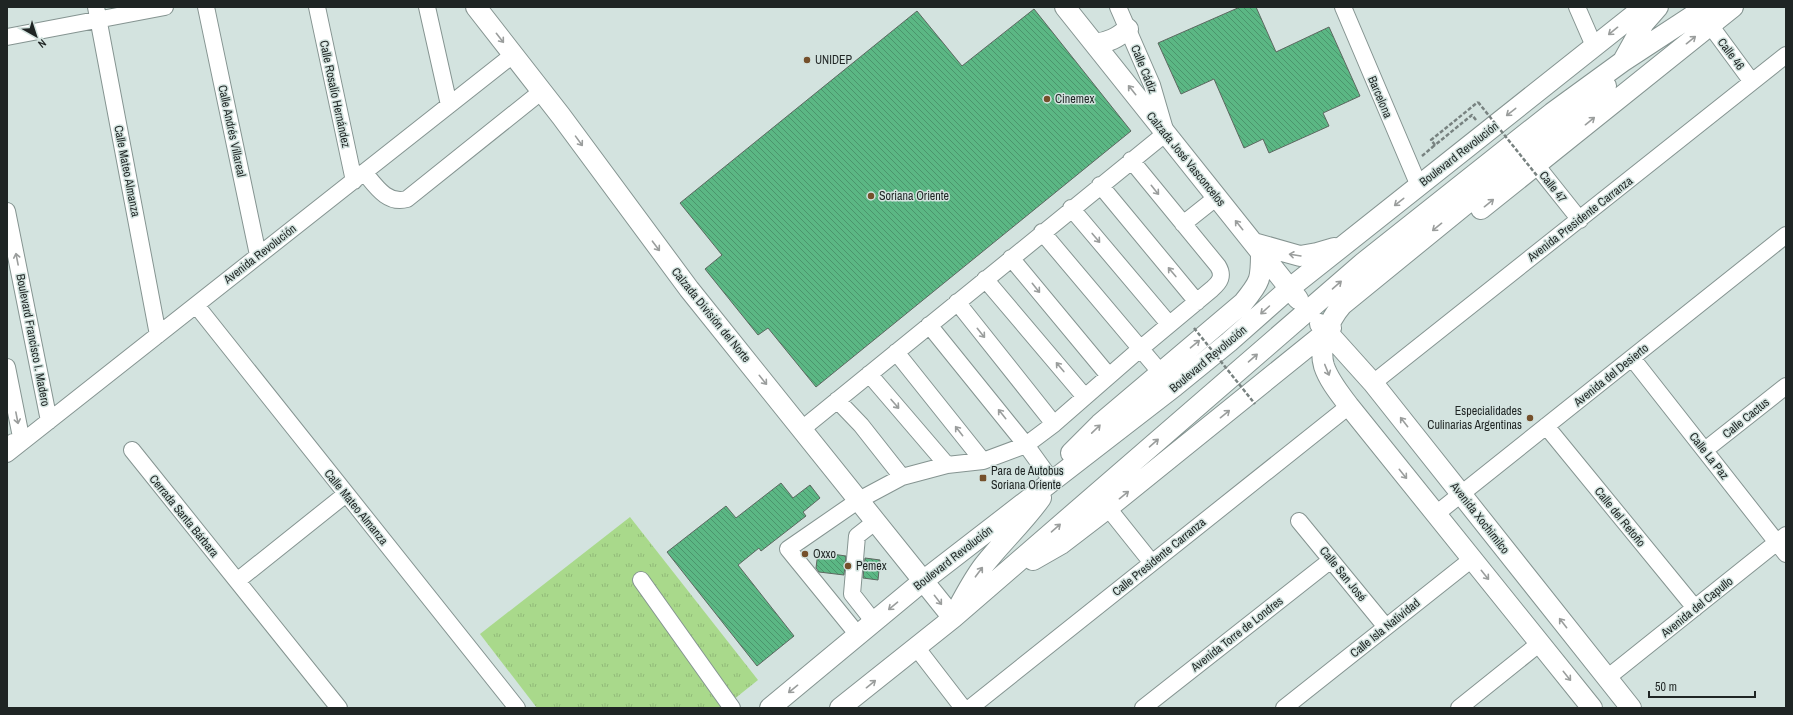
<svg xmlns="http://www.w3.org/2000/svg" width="1793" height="715" font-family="'Archivo Narrow',sans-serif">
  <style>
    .park { fill: url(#park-tufts) }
    .building { fill: url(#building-back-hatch); stroke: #5c6860 }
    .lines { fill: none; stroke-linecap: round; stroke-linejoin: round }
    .minor-casing { stroke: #859491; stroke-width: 18 }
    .major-casing { stroke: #859491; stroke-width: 22 }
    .path { stroke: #788280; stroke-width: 2.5; stroke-dasharray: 4 2; stroke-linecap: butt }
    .minor { stroke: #fff; stroke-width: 16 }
    .major { stroke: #fff; stroke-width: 20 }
    .path-bridge { stroke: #788280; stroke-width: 2.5; stroke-dasharray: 4 2; stroke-linecap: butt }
    .oneway { stroke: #9a9d9c }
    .poi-dot { fill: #75502b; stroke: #d3e3df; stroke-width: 1.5 }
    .labels { text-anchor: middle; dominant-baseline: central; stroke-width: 3; stroke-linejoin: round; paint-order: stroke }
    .street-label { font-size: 12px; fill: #1f2524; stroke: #d3e3df }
    .poi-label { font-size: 12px; fill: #1f2524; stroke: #d3e3df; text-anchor: start }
  </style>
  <defs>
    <pattern id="park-tufts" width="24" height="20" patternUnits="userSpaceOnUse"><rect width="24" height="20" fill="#a9d98b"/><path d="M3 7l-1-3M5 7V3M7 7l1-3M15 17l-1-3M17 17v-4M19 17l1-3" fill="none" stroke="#91ba78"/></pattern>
    <pattern id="building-back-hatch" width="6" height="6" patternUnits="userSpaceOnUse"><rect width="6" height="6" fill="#5bb784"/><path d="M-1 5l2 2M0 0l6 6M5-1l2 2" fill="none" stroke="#4b956c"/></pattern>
  </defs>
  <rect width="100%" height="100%" fill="#d3e3df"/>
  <path class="park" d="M630,517L758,680L723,708H537L480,634Z"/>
  <path class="building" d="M1240,7H1256L1276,52L1329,27L1360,96L1323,113L1329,126L1269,153L1263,139L1244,148L1214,79L1181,94L1158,43Z
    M1034,9L1131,131L816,387L768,328L758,335L705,269L722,255L680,203L917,11L962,66Z
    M781,483L793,498L810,485L820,498L803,512L806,516L761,551L759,548L738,565L794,636L757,666L667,552L726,506L736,518Z
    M818,552L846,556L844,575L819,572L816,568Z
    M865,558L880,560L878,580L863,578Z"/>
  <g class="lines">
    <g class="minor-casing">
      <path id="minor" d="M96,7L158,335
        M206,7L258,255
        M317,7L354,181
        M427,7L449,105
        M1343,7L1419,186
        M1577,7L1594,46
        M1710,25L1752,82
        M7,37L165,7
        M1529,156L1580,220
        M364,172C375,185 387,205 407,199L542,91
        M1100,185L1197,302
        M1071,208L1169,324
        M7,211L49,421
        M1183,224L1217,197
        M1042,232L1161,373
        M1011,258L1109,376
        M985,279L1085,397
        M957,302L1054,424
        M196,305L517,708
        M929,325L1026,445L1052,481
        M896,352L983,461
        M1632,358L1786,554
        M7,367L22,442H13
        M869,374L947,465
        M1373,383L1786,55
        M837,400L861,425L902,477L947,465L983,461L1026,445L1054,424L1140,349L1212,289C1220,282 1224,276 1218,266L1131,160
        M1546,426L1695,608
        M802,429L1166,133L1152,85L1118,7
        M132,450L339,708
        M1705,450L1786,386
        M7,454L514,54
        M1108,508L1152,563
        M1436,514L1786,235
        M1299,521L1386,627
        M641,580L732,708
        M237,581L346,494
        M874,622L852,594L857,536L876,521
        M858,635L788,549L859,500L902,477
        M916,647L963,708
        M1607,678L1786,535
        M970,708L1349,406
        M1143,708L1331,560
        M1284,708L1472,559
        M1459,708L1540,643"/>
    </g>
    <g class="major-casing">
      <path id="major" d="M476,7L561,116L689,289L953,618
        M1065,7L1298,299
        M1095,44C1109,42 1117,38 1128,29
        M1624,59L1644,23L1658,7
        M1481,209L1733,7
        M1254,243L1300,256L1317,253L1334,248
        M1320,324L1373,383L1631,708
        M1071,453L1100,424L1243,303C1261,281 1261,279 1261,252
        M1033,560L1061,544L1108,508L1331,328
        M958,608C966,593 974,578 984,565C1002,542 1024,522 1041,498
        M770,708L923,581L1175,386L1229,342L1290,288L1644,7
        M840,708L953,618L1364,262L1552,113L1622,62L1706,7
        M1592,708L1349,406C1340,394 1329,381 1324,366C1318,346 1329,320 1342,305L1564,124L1594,99L1606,86"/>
    </g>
    <path class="path" d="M1476,120L1472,115L1435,145L1431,140L1478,102
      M1422,156L1435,145"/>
    <use href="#minor" class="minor"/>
    <use href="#major" class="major"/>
    <path class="path-bridge" d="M1478,102L1538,177
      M1194,328L1255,404"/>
  </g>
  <defs><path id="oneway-shaft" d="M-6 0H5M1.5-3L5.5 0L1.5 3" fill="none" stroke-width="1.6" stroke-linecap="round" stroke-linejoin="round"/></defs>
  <g class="oneway">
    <use href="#oneway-shaft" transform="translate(1613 31) rotate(141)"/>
    <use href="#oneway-shaft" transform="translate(500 38) rotate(52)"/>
    <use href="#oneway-shaft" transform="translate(1691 40) rotate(-39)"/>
    <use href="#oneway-shaft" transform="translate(1132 90) rotate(-129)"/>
    <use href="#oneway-shaft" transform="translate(1511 112) rotate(142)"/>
    <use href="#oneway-shaft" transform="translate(1590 121) rotate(-39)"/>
    <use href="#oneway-shaft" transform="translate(579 141) rotate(54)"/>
    <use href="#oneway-shaft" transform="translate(1155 190) rotate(51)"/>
    <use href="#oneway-shaft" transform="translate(1399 202) rotate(142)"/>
    <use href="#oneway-shaft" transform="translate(1489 203) rotate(-39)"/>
    <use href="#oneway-shaft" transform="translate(1239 225) rotate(-129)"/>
    <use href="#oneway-shaft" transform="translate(1437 227) rotate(141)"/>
    <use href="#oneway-shaft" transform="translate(1096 238) rotate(50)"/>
    <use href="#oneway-shaft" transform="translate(656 246) rotate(53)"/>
    <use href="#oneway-shaft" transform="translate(1295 255) rotate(-171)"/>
    <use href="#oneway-shaft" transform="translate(17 259) rotate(-101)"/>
    <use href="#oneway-shaft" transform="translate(1172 272) rotate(-130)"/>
    <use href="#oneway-shaft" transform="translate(1337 285) rotate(-41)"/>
    <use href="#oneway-shaft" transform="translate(1036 288) rotate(51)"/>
    <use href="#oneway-shaft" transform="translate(1265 310) rotate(138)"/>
    <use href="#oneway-shaft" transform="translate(981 333) rotate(51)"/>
    <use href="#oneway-shaft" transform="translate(1195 344) rotate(-40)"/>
    <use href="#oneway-shaft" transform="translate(1253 358) rotate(-41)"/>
    <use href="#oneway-shaft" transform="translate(1060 367) rotate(-130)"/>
    <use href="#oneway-shaft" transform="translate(1327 370) rotate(68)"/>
    <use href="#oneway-shaft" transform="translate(763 380) rotate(51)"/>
    <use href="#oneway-shaft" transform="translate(895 404) rotate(49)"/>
    <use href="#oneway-shaft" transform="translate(1002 414) rotate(-129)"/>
    <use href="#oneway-shaft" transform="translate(1225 414) rotate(-39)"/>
    <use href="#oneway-shaft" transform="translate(17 418) rotate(79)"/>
    <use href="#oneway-shaft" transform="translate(1404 422) rotate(-128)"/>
    <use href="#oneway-shaft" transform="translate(1096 429) rotate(-44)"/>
    <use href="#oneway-shaft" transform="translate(959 431) rotate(-128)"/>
    <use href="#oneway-shaft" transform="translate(1154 443) rotate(-41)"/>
    <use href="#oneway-shaft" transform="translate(1403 474) rotate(51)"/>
    <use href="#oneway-shaft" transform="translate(1124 495) rotate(-39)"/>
    <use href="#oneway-shaft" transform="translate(1056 528) rotate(-41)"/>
    <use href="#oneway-shaft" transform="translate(979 572) rotate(-53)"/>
    <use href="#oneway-shaft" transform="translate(1485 575) rotate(51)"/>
    <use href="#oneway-shaft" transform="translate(938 600) rotate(52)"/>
    <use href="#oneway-shaft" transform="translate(893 606) rotate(140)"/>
    <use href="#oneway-shaft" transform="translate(1563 623) rotate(-128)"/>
    <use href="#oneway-shaft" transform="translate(1567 676) rotate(51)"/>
    <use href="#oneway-shaft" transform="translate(871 684) rotate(-39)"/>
    <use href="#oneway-shaft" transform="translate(793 689) rotate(141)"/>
  </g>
  <g class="poi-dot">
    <circle cx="807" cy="60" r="4"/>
    <circle cx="1047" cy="99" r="4"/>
    <circle cx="871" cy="196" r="4"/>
    <circle cx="1530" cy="418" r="4"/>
    <rect x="979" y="474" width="8" height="8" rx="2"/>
    <circle cx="805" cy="554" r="4"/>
    <circle cx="848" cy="566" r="4"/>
  </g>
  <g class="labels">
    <g class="street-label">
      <text transform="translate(1731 54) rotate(53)">Calle 46</text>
      <text transform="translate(1144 69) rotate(68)">Calle Cádiz</text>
      <text transform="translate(335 94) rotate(78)">Calle Rosalío Hernández</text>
      <text transform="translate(1380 97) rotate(67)">Barcelona</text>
      <text transform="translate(232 131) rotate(78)">Calle Andrés Villareal</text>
      <text transform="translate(1459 154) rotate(-38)">Boulevard Revolución</text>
      <text transform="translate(1186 159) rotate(51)">Calzada José Vasconcelos</text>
      <text transform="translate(127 171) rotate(79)">Calle Mateo Almanza</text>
      <text transform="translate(1553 187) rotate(52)">Calle 47</text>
      <text transform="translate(1580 219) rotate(-38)">Avenida Presidente Carranza</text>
      <text transform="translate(260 254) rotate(-38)">Avenida Revolución</text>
      <text transform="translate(711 315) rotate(51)">Calzada División del Norte</text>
      <text transform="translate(33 340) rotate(79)">Boulevard Francisco I. Madero</text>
      <text transform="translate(1208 359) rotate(-40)">Boulevard Revolución</text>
      <text transform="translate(1611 375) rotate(-39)">Avenida del Desierto</text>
      <text transform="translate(1746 418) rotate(-39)">Calle Cactus</text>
      <text transform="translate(1709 456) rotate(52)">Calle La Paz</text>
      <text transform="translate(356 507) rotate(51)">Calle Mateo Almanza</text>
      <text transform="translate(184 516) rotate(51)">Cerrada Santa Bárbara</text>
      <text transform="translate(1620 517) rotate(51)">Calle del Retoño</text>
      <text transform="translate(1480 518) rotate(52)">Avenida Xochimilco</text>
      <text transform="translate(1159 557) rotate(-39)">Calle Presidente Carranza</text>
      <text transform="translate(953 558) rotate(-38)">Boulevard Revolución</text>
      <text transform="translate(1343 574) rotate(51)">Calle San José</text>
      <text transform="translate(1697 607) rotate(-39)">Avenida del Capullo</text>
      <text transform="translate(1385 628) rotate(-39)">Calle Isla Natividad</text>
      <text transform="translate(1237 634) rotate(-38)">Avenida Torre de Londres</text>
    </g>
    <g class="poi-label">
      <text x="815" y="60">UNIDEP</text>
      <text x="1055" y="99">Cinemex</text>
      <text x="879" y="196">Soriana Oriente</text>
      <text x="1522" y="411" text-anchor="end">Especialidades<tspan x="1522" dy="14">Culinarias Argentinas</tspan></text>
      <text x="991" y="471">Para de Autobus<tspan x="991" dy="14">Soriana Oriente</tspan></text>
      <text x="813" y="554">Oxxo</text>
      <text x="856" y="566">Pemex</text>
    </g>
  </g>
  <rect width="1793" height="715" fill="none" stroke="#1f2524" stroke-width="16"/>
  <g transform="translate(36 36) rotate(141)" stroke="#d3e3df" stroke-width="3" paint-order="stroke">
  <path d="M0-3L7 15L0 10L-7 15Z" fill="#1f2524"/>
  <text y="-6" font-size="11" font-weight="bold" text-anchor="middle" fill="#1f2524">N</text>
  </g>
  <path d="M1649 691v6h106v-6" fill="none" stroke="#1f2524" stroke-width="2"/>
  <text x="1655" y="691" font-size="12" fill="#1f2524" stroke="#d3e3df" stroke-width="3" paint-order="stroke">50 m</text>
</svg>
